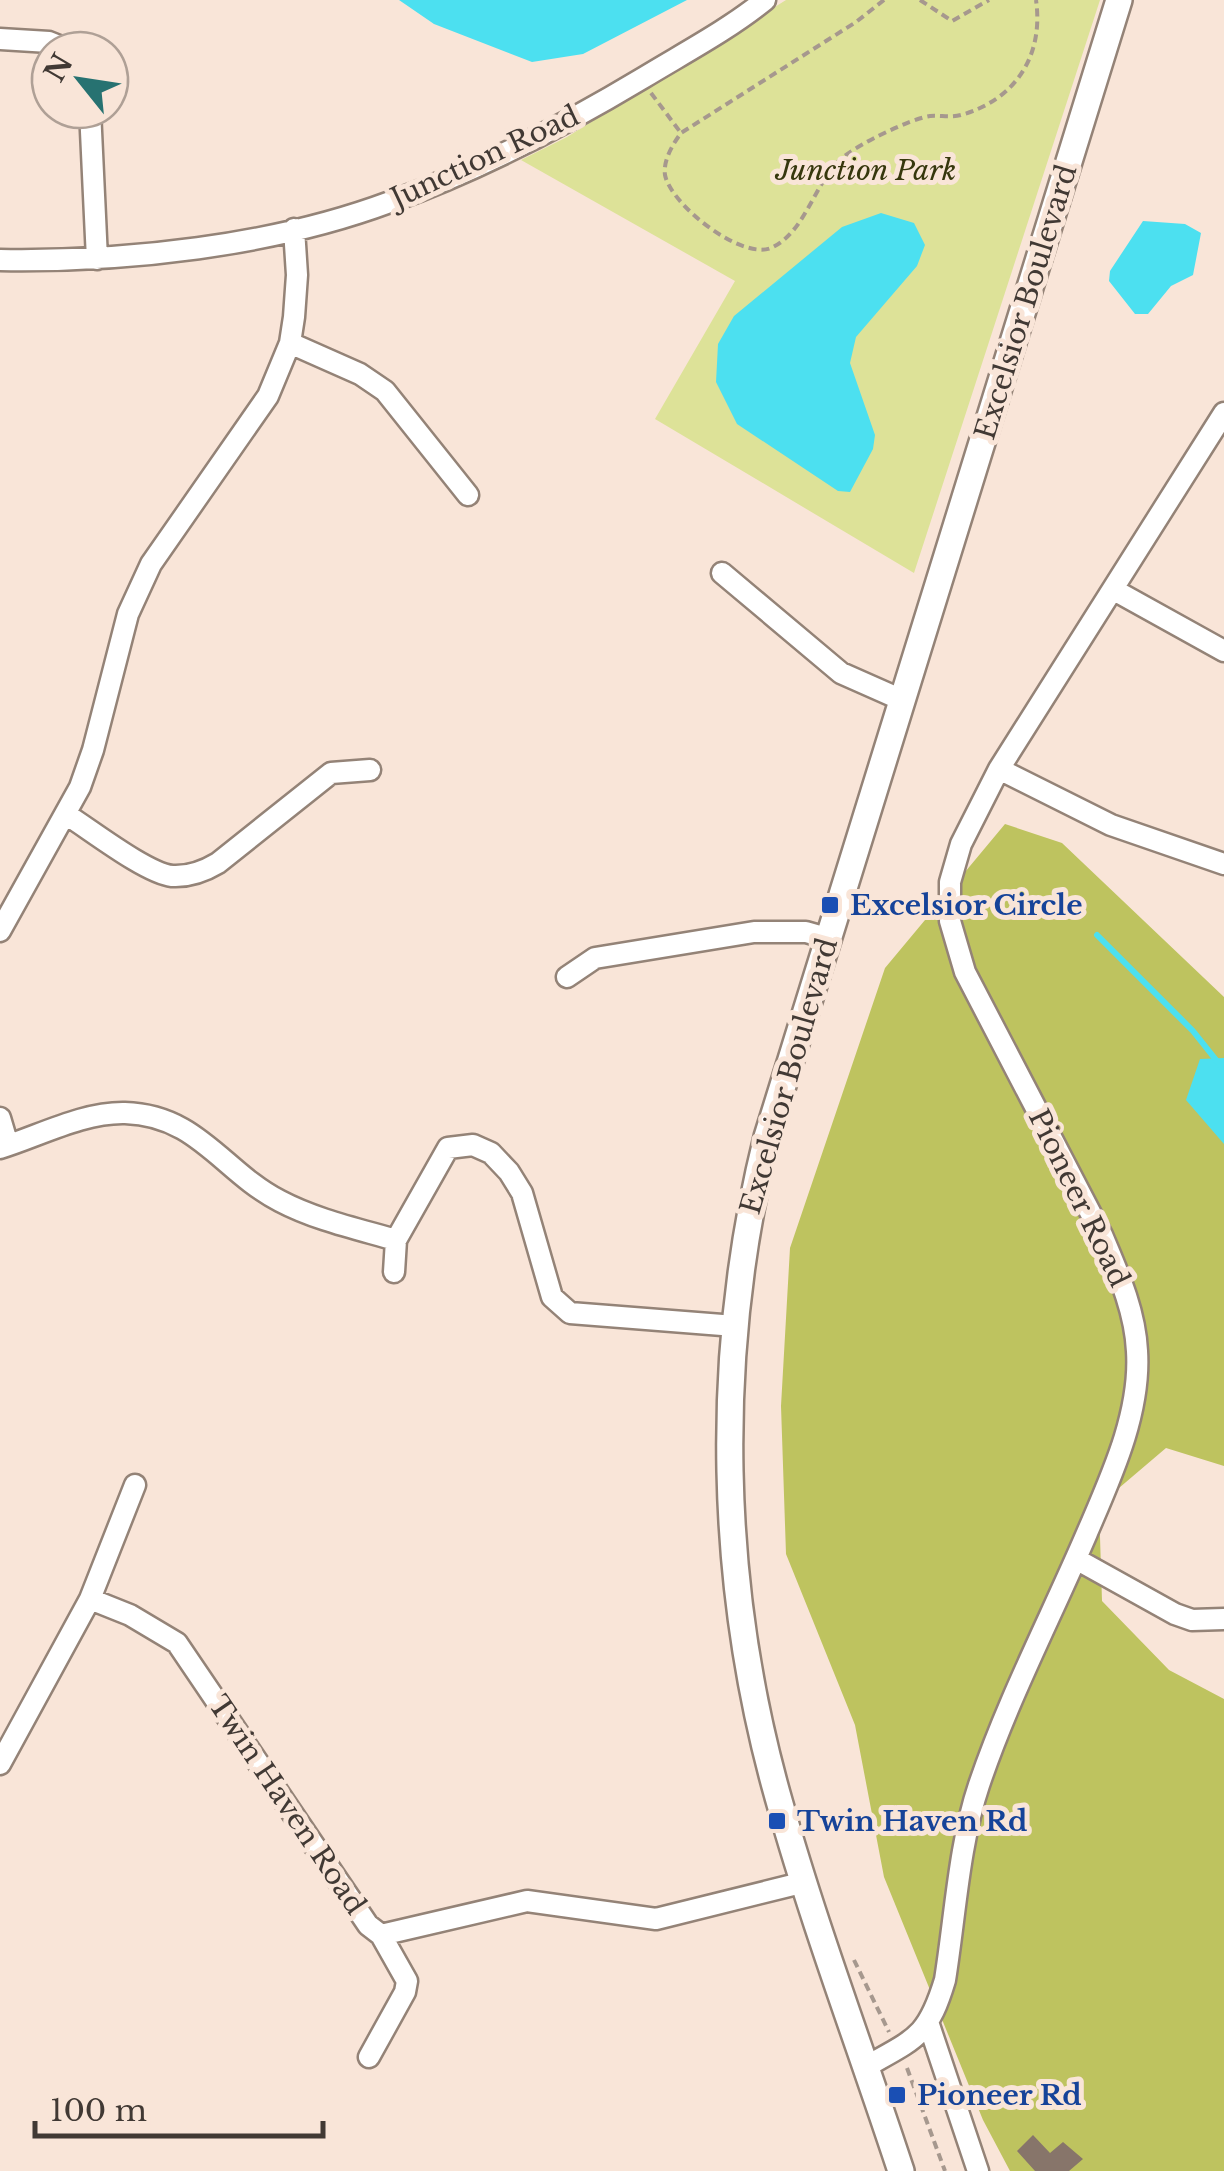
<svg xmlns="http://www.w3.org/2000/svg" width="1224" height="2171" font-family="'Libre Baskerville',serif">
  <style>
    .green { fill: #dde298 }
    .forest { fill: #bec35f }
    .water { fill: #4ce0f0 }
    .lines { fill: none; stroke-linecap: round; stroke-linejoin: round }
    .stream { stroke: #4ce0f0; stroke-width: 6 }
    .building { fill: #87756a }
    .minor-casing { stroke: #948377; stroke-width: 25 }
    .major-casing { stroke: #948377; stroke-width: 30 }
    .path { stroke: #a6988e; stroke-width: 4; stroke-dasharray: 8 5; stroke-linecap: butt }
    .minor { stroke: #fff; stroke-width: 20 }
    .major { stroke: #fff; stroke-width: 25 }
    .transit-dot { fill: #1a4fb4; stroke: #f9e5d8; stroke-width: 4 }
    .labels { text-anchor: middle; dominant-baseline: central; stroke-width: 10; stroke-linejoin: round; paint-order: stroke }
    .street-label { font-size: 28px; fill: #413934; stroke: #f9e5d8 }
    .park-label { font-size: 28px; font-style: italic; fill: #36370d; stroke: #f9e5d8 }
    .transit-label { font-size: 28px; font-weight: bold; fill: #164399; stroke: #f9e5d8; text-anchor: start }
  </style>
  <rect width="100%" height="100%" fill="#f9e5d8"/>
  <path class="green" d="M786,0H1100L914,573L655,419L735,281L521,160L567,137Z"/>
  <path class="forest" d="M1005,824L1062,843L1224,997V1466L1166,1448L1099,1505L1102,1601L1169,1670L1224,1699V2171H1010L983,2120L884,1877L855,1725L786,1554L781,1406L790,1248L885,968Z"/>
  <path class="water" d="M399,0H687L583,54L532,62L434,24Z
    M881,213L914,223L925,245L917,266L856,337L850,363L875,435L873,449L850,492L838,491L737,424L716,382L718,344L734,316L842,227Z
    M1143,221L1185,224L1201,233L1193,275L1171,286L1148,314H1135L1109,281L1110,271Z
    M1224,1058V1144L1186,1100L1200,1059Z"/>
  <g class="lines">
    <path class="stream" d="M1097,935L1193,1031L1224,1070"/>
  </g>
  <path class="building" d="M1033,2135L1050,2153L1063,2142L1083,2159L1069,2171H1035L1017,2151Z"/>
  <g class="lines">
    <g class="minor-casing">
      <path id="minor" d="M0,39L49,42L69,50
        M90,110L97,259
        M0,260C126,262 272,246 390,202C479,170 563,126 643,78C684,53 728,30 765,0
        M290,343L360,374L385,391L468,495
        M722,573L841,673L902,700
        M1114,590L1224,651
        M999,769L1111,825L1224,864
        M67,815C91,830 146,873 172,876C189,877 203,872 218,863L331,773L370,770
        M0,931L80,787L93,750L128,614L151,564L268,396L290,343L294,317L297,275L294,229
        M567,977L595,958L754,932H806L827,938
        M0,1118L8,1145
        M0,1148C39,1136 83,1112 125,1113C198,1115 223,1172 280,1201C316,1220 358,1229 396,1240
        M394,1272L396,1240L448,1148L473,1145L491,1153L509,1172L522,1193L552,1297L570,1313L735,1326
        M1076,1559L1175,1614L1192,1620L1224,1619
        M90,1599L130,1615L177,1643L368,1925L381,1935L527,1901L656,1919L805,1882
        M0,1764L90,1599L135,1485
        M929,2025L978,2171
        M369,2057L405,1992L407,1981L381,1935
        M867,2066C917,2038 928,2036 945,1980C955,1918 959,1844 979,1785C1008,1699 1051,1617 1087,1533C1111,1477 1141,1413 1137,1351C1135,1310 1118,1273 1102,1235L965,972L950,921V882L961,844L999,769L1224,413"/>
    </g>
    <g class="major-casing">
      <path id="major" d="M901,2171C861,2049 815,1928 780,1804C718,1589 713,1354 767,1137L1119,0"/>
    </g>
    <path class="path" d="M884,0L856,22L681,133C673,144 663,160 665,175C671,205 741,260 771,248C806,232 814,183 841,159C856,145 910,119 930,116C940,115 950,118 961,115C1015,100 1044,56 1036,0
      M920,0L952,21L989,0
      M651,93L681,133
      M854,1960L889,2032
      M907,2068L945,2171"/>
    <use href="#minor" class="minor"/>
    <use href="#major" class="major"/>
  </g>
  <g class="transit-dot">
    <rect x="820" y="895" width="20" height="20" rx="5"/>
    <rect x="767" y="1811" width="20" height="20" rx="5"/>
    <rect x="887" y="2085" width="20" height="20" rx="5"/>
  </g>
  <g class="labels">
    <g class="street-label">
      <text transform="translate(485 157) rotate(-25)">Junction Road</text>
      <text transform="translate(1026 302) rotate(-73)">Excelsior Boulevard</text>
      <text transform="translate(789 1076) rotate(-74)">Excelsior Boulevard</text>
      <text transform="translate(1079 1198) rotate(64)">Pioneer Road</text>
      <text transform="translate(287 1805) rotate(56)">Twin Haven Road</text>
    </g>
    <g class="park-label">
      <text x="866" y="170">Junction Park</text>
    </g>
    <g class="transit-label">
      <text x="850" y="905">Excelsior Circle</text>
      <text x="797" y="1821">Twin Haven Rd</text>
      <text x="917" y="2095">Pioneer Rd</text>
    </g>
  </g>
  <g transform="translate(80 80) rotate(300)"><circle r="48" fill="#f9e5d8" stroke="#afa096" stroke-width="2.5"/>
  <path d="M0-8L18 38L0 25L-18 38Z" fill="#277271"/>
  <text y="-15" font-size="28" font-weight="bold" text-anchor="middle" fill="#413934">N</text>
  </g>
  <path d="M35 2121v15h288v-15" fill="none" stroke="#413934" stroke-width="5"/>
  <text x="50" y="2121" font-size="30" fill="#413934" stroke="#f9e5d8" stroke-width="8" paint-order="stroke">100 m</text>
</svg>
